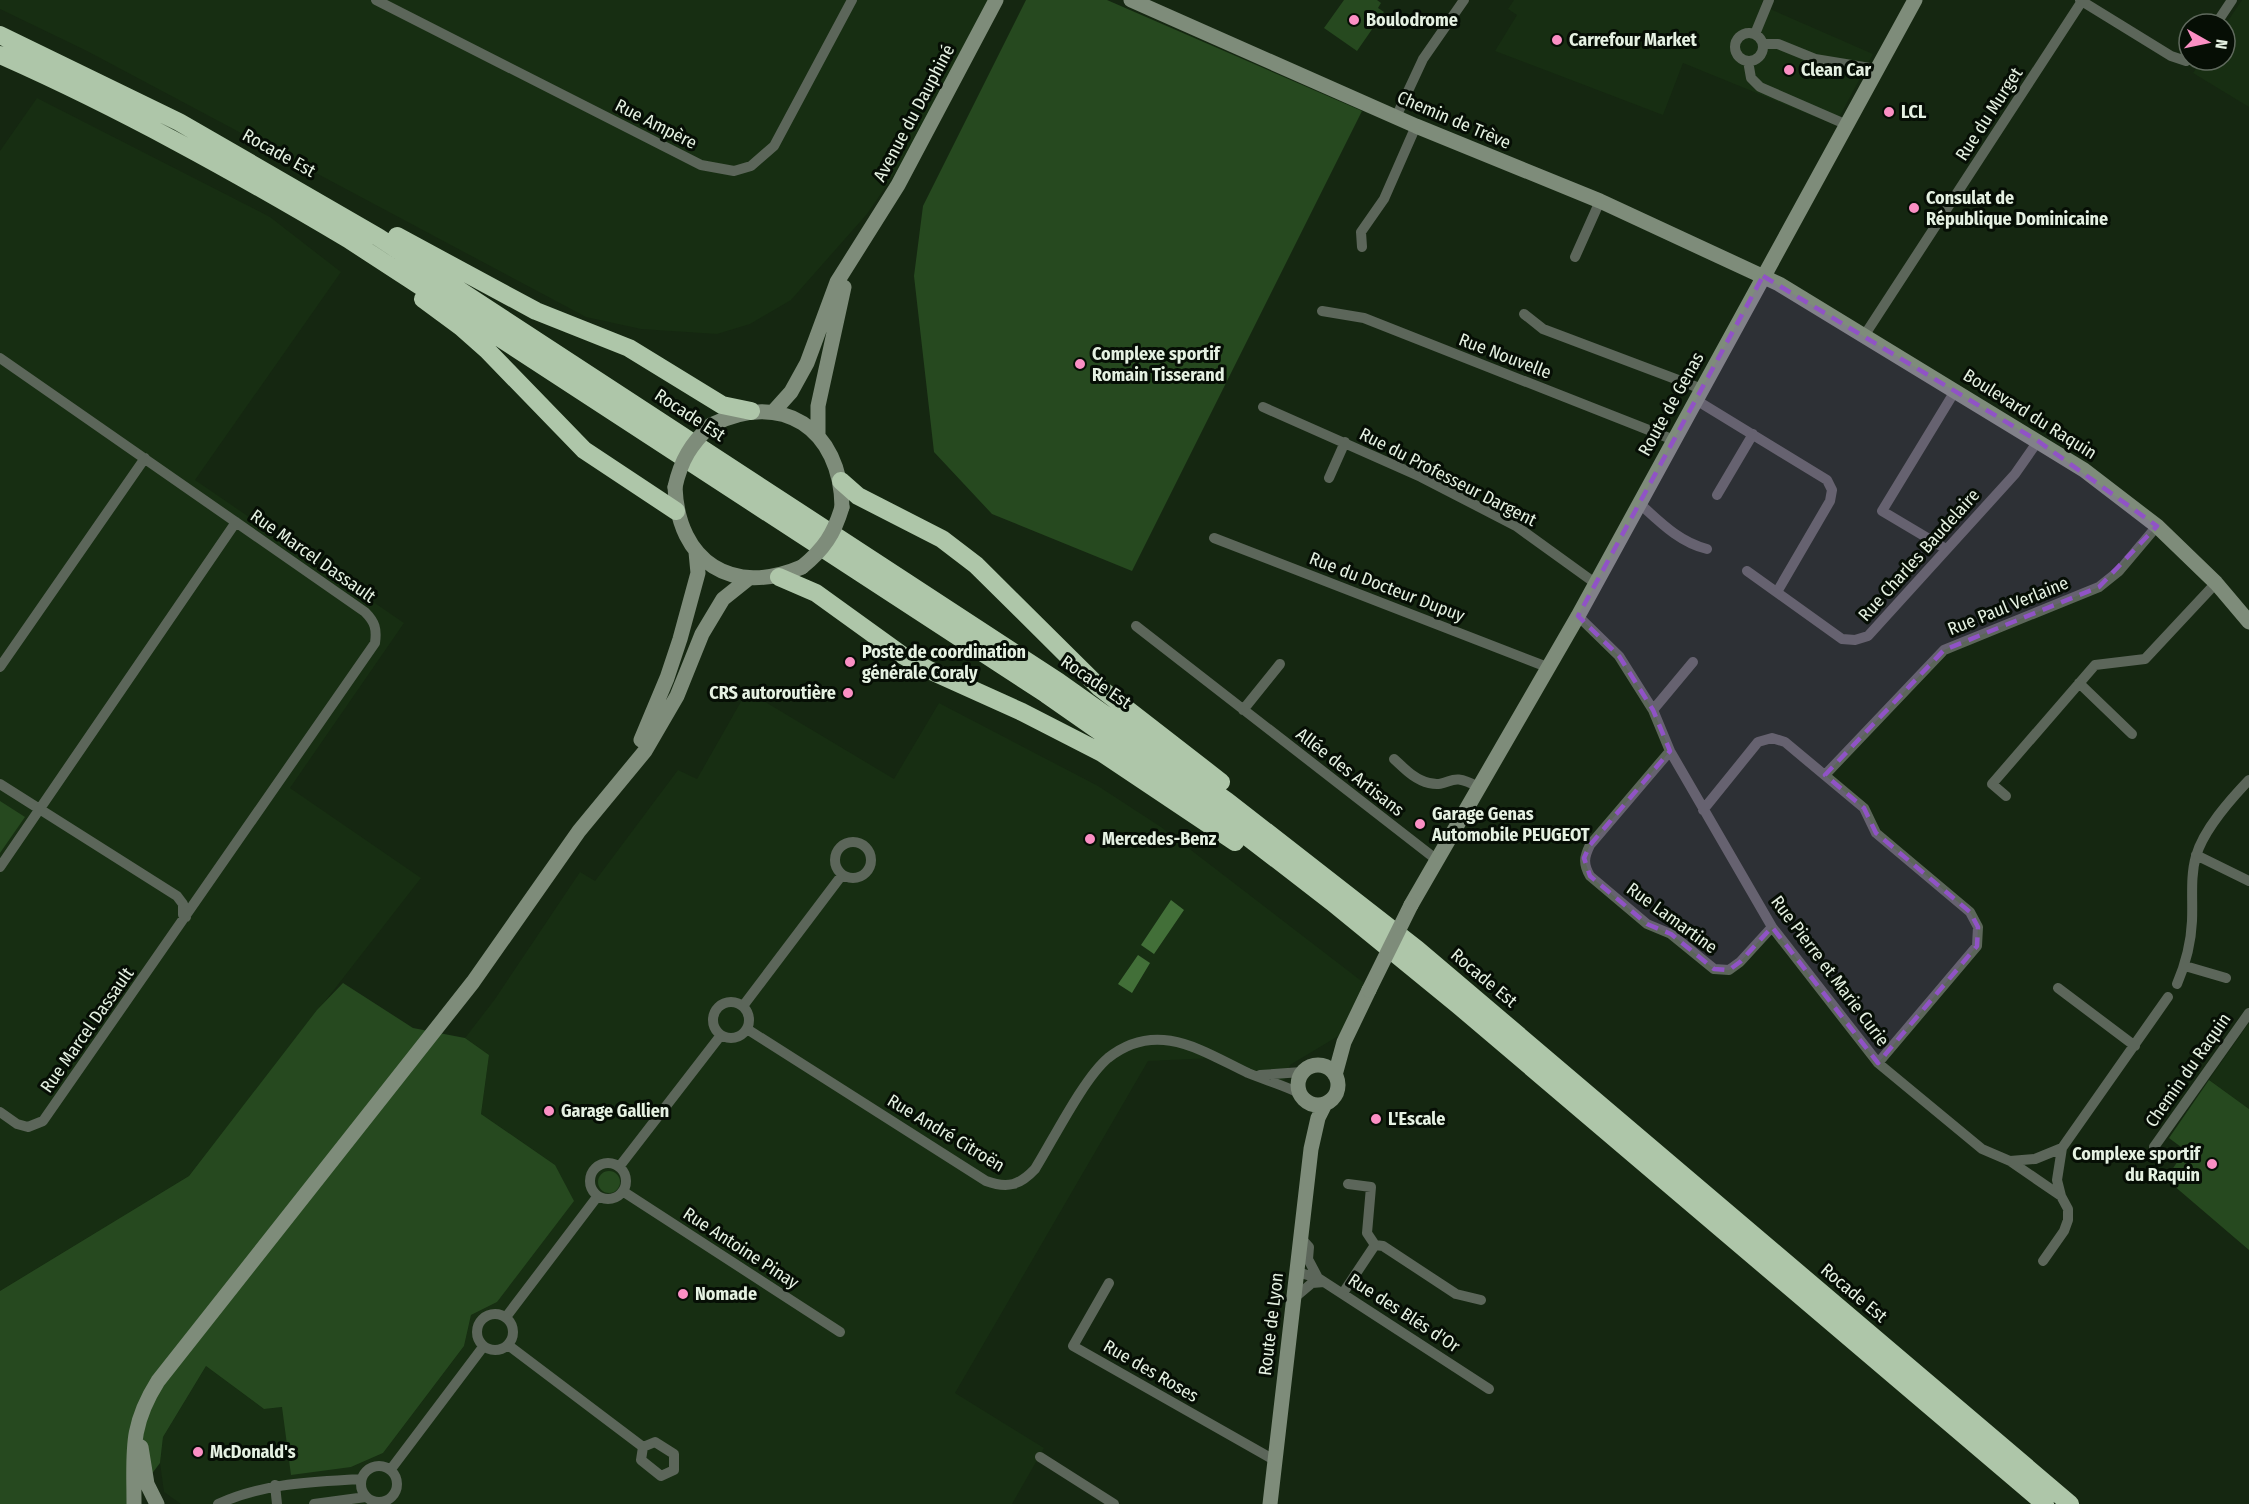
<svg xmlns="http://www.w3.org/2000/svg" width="2249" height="1504" font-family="'Fira Sans Condensed',sans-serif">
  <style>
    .built { fill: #172e12 }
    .green { fill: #26491f }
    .water { fill: #426f38 }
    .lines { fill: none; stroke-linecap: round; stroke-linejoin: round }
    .street { stroke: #5c665a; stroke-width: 10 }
    .secondary { stroke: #7e8c7a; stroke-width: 15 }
    .highway { stroke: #aec6a9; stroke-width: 18 }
    .secondary-bridge { stroke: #7e8c7a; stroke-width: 15 }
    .marked { fill: #9053c6; fill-opacity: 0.2; stroke: #9053c6; stroke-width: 4.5; stroke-dasharray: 12 8; stroke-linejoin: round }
    .poi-dot { fill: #fb8fc4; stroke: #060e05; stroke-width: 2 }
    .labels { text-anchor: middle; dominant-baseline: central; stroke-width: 6; stroke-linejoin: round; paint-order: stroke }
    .poi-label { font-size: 18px; font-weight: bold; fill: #e5f1e2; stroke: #060e05; text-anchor: start }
    .street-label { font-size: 18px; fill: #e5f1e2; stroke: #060e05 }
  </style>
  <rect width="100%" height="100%" fill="#152711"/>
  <path class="built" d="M0,0H988L909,153L867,214L791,300L750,324L717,334L641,329L586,317L87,51L0,9Z
    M1514,0H1763L1761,5L1873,54L1835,125L1683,63L1663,115L1495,51L1517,15L1508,9Z
    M2242,0H2249V107L2193,73L2202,60H2225V25Z
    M37,98L270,217L341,272L195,480L404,623L290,788L421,878L189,1176L0,1291V151Z
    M747,691L894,779L939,703L1098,786L1161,827L1364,983L1340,1035L1290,1065L1284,1081L1214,1058L1148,1061L955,1393L1044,1448L1012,1504H181L164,1492L160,1463L163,1437L206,1366L264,1409L282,1407L351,1467L383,1453L464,1346L471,1315L497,1302L555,1165L481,1114L489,1055L465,1038L495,999L580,872L595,881L678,770L697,779Z
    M2249,1023V1109L2209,1080Z"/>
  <path class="green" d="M1026,0H1107L1362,111L1132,571L992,514L934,452L914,276L923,206Z
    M1344,0H1377L1381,3L1378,8L1384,12L1357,51L1324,28Z
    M0,801L25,817L0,853Z
    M343,983L413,1028L465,1038L489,1055L481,1114L555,1165L574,1201L497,1302L471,1315L464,1346L383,1453L351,1467L291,1475L282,1407L264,1409L206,1366L163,1437L160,1463L129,1504H0V1291L189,1176L317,1010Z
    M2209,1080L2249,1109V1250L2166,1179L2185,1150L2169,1138Z
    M598 1182a11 11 0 1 1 22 0a11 11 0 1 1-22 0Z"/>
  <path class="water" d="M1171,900L1184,910L1154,954L1141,945Z
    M1138,955L1150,963L1132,993L1118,984Z"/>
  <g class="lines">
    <path class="street" d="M376,0L701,165L734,171L751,166L774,146L852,0
      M2080,0L2171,56L2186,61L2189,59
      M2216,24L2232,0
      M1735 47a14 14 0 1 1 28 0a14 14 0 1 1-28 0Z
      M1755,34L1769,0
      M1763,44H1778L1815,59L1876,69
      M1748,61L1751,78L1760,87L1845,124
      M1396,117L1423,59L1464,0
      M1362,247L1361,232L1384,199L1416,126
      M1575,257L1600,201
      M1322,311L1364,318L1674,440
      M1524,314L1543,329L1702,389
      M1864,336L2082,1
      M0,358L365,612C375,622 377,629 375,643L43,1121L28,1127L17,1124L0,1112
      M1696,400L1827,480L1832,490L1830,501L1777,592
      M1263,407L1421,477L1516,526L1595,583
      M1329,478L1345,442
      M1717,495L1753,434
      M1639,503C1660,522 1679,542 1707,549
      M1214,538L1547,667
      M1946,549L1882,511L1955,391
      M1747,571L1842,639L1855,640L1868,636L2015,474L2038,441
      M1578,616L1619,656L1653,710L1670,751L1772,927L1878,1063L1982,1149L2010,1161L2061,1196L2068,1209V1220L2064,1231L2043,1261
      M1136,626L1437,860
      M0,667L145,458
      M2079,683L2132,734
      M1243,710L1280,664
      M1653,710L1693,662
      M1670,751L1590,845C1584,857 1583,864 1590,876L1647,924L1671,934L1714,969L1729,970L1740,962L1772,927
      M1394,759C1405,769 1415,780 1429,783C1452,788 1448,770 1478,787
      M1825,775L1944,650L2099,587L2119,571L2157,526
      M0,784L177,896L183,904V915L186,917
      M2006,796L1992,784L2095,665L2145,659L2216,583
      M1703,810L1758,742L1772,738L1785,742L1864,808L1876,833L1970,912L1978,927L1977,946L1878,1063
      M835 860a18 18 0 1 1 36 0a18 18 0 1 1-36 0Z
      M2196,855L2249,881
      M0,867L236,522
      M2185,966L2226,978
      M2177,984C2186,963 2191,944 2192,921C2193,899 2190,877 2196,856C2204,829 2230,800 2249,780
      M2058,988L2135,1046
      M713 1020a18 18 0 1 1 36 0a18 18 0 1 1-36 0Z
      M743,1006L842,875
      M747,1029L986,1181C1008,1189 1020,1185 1035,1169C1053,1140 1084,1078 1108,1058C1157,1019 1202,1051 1248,1073C1265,1080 1283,1085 1299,1093
      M1260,1075L1302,1072
      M2154,1147L2249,1013
      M2010,1161L2035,1159L2062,1148
      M590 1181a18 18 0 1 1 36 0a18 18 0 1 1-36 0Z
      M619,1167L721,1035
      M1348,1184L1371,1187L1367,1233L1375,1245
      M624,1192L840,1332
      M2061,1196L2057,1180L2062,1148L2168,997
      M1301,1238L1309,1247L1308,1259L1318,1278
      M1297,1272L1318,1278L1489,1389
      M1109,1283L1073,1346L1274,1460
      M1343,1293L1375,1245L1383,1246L1456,1294L1481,1300
      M1293,1299L1312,1283L1324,1282
      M477 1332a18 18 0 1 1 36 0a18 18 0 1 1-36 0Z
      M506,1317L597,1197
      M508,1345L643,1447L641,1460L661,1476L674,1470V1454L655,1442L643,1447
      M1040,1457L1114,1504
      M361 1484a18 18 0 1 1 36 0a18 18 0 1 1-36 0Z
      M391,1469L483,1347
      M275,1485L277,1504
      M218,1504C264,1483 312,1482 361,1479
      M314,1504L366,1497"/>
    <path class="secondary" d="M1131,0L1416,126L1600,201L1779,284L2084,470L2157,526L2216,583L2249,622
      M773,412L791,392L807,363L837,282L898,185L996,0
      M711,425C782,389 841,429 842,507
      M818,436V406L844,287
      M675,487C678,562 732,597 802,567
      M641,740L667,678L680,639L698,573L696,552
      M1411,905L1578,616L1915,0
      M1298 1085a20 20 0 1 1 40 0a20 20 0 1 1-40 0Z
      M1335,1075L1344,1042L1369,990
      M141,1447L147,1484L157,1504
      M134,1504C134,1452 129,1427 158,1381L473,982L579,831L645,751L677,696L702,634L723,599L748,579
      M1270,1504L1311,1149L1318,1118L1325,1104"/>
    <path class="highway" d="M0,35L179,122L378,237L1059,682L1227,801L1417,949L2070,1504
      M0,55C120,108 235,172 348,239L1046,694L1219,815L1332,902L1458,1005L2045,1504
      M397,236L536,311L629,348L722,405L751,411
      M423,299L461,327L487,350L584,450L676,511
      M841,481L858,496L942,539L976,565L1100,688L1221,782
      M779,577L816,593L902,655L929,670L1022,712L1102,753L1235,842"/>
    <path class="secondary-bridge" d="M675,487C681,460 691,444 711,425
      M802,567C824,549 834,534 842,507
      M1369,990L1411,905"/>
  </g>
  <path class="marked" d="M1763,276L2038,441L2157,526L2099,587L1944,650L1825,775L1864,808L1876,833L1970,912L1978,927L1977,946L1878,1063L1772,927L1740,962L1729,970L1714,969L1671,934L1647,924L1590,876L1584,858L1590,845L1670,751L1653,710L1619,656L1578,616Z"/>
  <g class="poi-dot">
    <circle cx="1354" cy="20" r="6"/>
    <circle cx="1557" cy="40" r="6"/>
    <circle cx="1789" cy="70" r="6"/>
    <circle cx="1889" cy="112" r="6"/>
    <circle cx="1914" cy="208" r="6"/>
    <circle cx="1080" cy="364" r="6"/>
    <circle cx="850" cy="662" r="6"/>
    <circle cx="848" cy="693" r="6"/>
    <circle cx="1420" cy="824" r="6"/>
    <circle cx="1090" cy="839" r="6"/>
    <circle cx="549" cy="1111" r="6"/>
    <circle cx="1376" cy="1119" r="6"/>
    <circle cx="2212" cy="1164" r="6"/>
    <circle cx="683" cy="1294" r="6"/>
    <circle cx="198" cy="1452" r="6"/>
  </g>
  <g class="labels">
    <g class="poi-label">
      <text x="1366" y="20">Boulodrome</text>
      <text x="1569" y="40">Carrefour Market</text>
      <text x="1801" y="70">Clean Car</text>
      <text x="1901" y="112">LCL</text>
      <text x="1926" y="198">Consulat de<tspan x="1926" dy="21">République Dominicaine</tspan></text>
      <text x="1092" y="354">Complexe sportif<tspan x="1092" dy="21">Romain Tisserand</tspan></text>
      <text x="862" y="652">Poste de coordination<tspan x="862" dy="21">générale Coraly</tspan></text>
      <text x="836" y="693" text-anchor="end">CRS autoroutière</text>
      <text x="1432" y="814">Garage Genas<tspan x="1432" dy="21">Automobile PEUGEOT</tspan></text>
      <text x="1102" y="839">Mercedes-Benz</text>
      <text x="561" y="1111">Garage Gallien</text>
      <text x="1388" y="1119">L'Escale</text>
      <text x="2200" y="1154" text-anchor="end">Complexe sportif<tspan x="2200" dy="21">du Raquin</tspan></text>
      <text x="695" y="1294">Nomade</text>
      <text x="210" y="1452">McDonald's</text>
    </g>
    <g class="street-label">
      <text transform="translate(914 113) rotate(-62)">Avenue du Dauphiné</text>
      <text transform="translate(1989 114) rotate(-57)">Rue du Murget</text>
      <text transform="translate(1454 120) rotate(23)">Chemin de Trève</text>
      <text transform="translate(656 124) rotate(27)">Rue Ampère</text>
      <text transform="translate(279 153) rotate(29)">Rocade Est</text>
      <text transform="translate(1505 356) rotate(21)">Rue Nouvelle</text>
      <text transform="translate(1671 404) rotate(-61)">Route de Genas</text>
      <text transform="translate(2030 414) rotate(32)">Boulevard du Raquin</text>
      <text transform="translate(690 415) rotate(33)">Rocade Est</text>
      <text transform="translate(1448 477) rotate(27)">Rue du Professeur Dargent</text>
      <text transform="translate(1919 555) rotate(-48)">Rue Charles Baudelaire</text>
      <text transform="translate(313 556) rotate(35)">Rue Marcel Dassault</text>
      <text transform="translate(1387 587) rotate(21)">Rue du Docteur Dupuy</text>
      <text transform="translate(2008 606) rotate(-22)">Rue Paul Verlaine</text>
      <text transform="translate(1096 682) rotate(34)">Rocade Est</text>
      <text transform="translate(1350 772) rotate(38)">Allée des Artisans</text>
      <text transform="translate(1672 918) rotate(36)">Rue Lamartine</text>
      <text transform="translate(1830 971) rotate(53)">Rue Pierre et Marie Curie</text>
      <text transform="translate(1484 978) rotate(40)">Rocade Est</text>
      <text transform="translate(87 1030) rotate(-55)">Rue Marcel Dassault</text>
      <text transform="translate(2188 1070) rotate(-55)">Chemin du Raquin</text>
      <text transform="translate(946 1133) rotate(31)">Rue André Citroën</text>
      <text transform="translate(741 1248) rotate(33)">Rue Antoine Pinay</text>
      <text transform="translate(1854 1293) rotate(40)">Rocade Est</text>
      <text transform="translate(1404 1313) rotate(33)">Rue des Blés d'Or</text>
      <text transform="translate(1271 1324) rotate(-83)">Route de Lyon</text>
      <text transform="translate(1151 1371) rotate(30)">Rue des Roses</text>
    </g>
  </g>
  <g transform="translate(2207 42) rotate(99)"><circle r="28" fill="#060e05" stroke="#5f695d" stroke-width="1.5"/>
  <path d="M0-4.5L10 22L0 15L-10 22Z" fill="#fb8fc4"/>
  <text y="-9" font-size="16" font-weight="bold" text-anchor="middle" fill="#e5f1e2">N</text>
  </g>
</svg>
